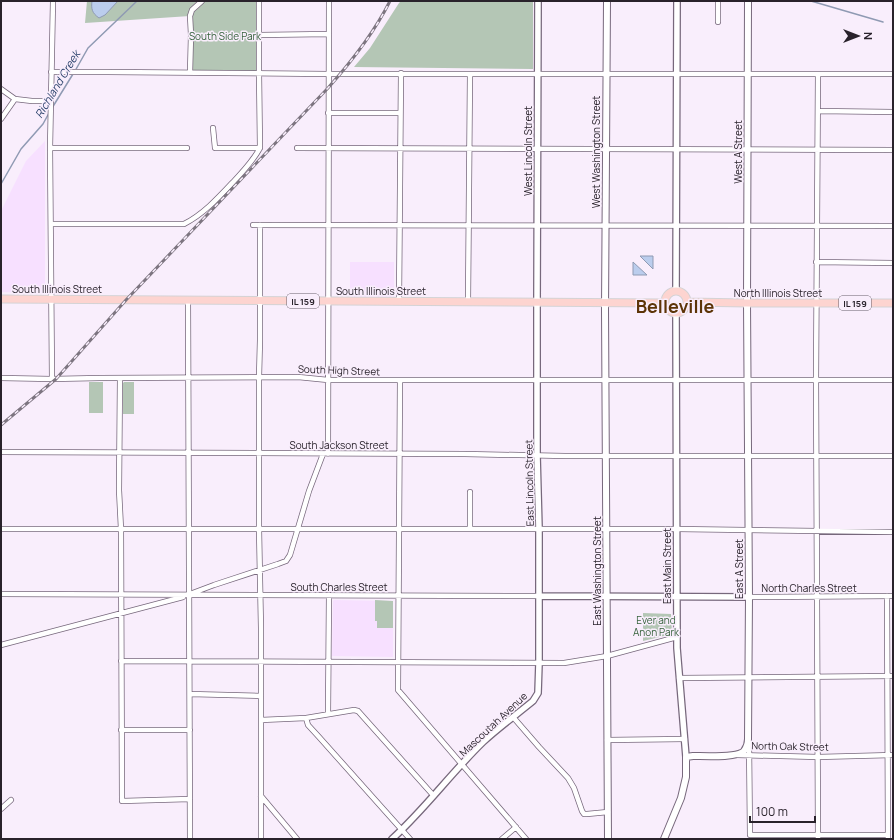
<svg xmlns="http://www.w3.org/2000/svg" width="894" height="840" font-family="Manrope,sans-serif">
  <style>
    .built { fill: #f7e0ff }
    .green { fill: #b4c6b5 }
    .water { fill: #bbcded; stroke: #8f9ab3 }
    .lines { fill: none; stroke-linecap: round; stroke-linejoin: round }
    .stream { stroke: #8f9ab3; stroke-width: 1.5 }
    .minor-casing { stroke: #77687c; stroke-width: 6 }
    .tertiary-casing { stroke: #77687c; stroke-width: 8 }
    .secondary-casing { stroke: #77687c; stroke-width: 8 }
    .primary-casing { stroke: #d4d3d5; stroke-width: 9 }
    .minor { stroke: #fff; stroke-width: 4.5 }
    .tertiary { stroke: #fff; stroke-width: 5.5 }
    .secondary { stroke: #fff; stroke-width: 6 }
    .primary { stroke: #fdd4d0; stroke-width: 7 }
    .rail-casing { stroke: #7d7580; stroke-width: 3 }
    .rail { stroke: #f9eefc; stroke-width: 1.5; stroke-dasharray: 4.5; stroke-linecap: butt }
    .labels { text-anchor: middle; dominant-baseline: central; stroke-width: 3; stroke-linejoin: round; paint-order: stroke }
    .shield { fill: #f9eefc; stroke: #675f6a; stroke-width: 1 }
    .shield-label { font-size: 9px; font-weight: bold; fill: #29222b }
    .park-label { font-size: 10px; fill: #36623c; stroke: #f9eefc }
    .street-label { font-size: 10px; fill: #29222b; stroke: #f9eefc }
    .water-label { font-size: 11px; font-style: italic; fill: #273f69; stroke: #f9eefc }
    .town-label { font-size: 18px; font-weight: bold; fill: #5d3407; stroke: #f9eefc }
  </style>
  <rect width="100%" height="100%" fill="#f9eefc"/>
  <path class="built" d="M45,141V293L1,292V211L26,161Z
    M350,262H394V297H350Z
    M334,600L393,601V657L332,656L333,601Z"/>
  <path class="green" d="M87,1H259V71L190,72V16L85,23Z
    M401,1H533V69L354,67L370,48L399,3Z
    M89,382H103V413H89Z
    M124,382H134V414H123V383Z
    M375,600L393,601V628H377V621H375Z
    M643,613L671,614L672,634L643,641Z"/>
  <path class="water" d="M92,1H118L105,15L99,18C92,13 91,9 92,1Z
    M640,256H653V269Z
    M633,262L647,275H633Z"/>
  <g class="lines">
    <path class="stream" d="M811,1L883,22
      M75,71L88,48L137,1
      M52,108L73,74
      M1,184L21,149L43,124L49,113"/>
    <g class="minor-casing">
      <path id="minor" d="M718,1V22
        M260,35L329,34
        M51,72H108L328,74H893
        M190,72L191,35L190,16L192,10L202,1
        M1,89L15,99L32,101H50
        M818,111L893,112
        M328,113H400
        M1,119L15,99
        M213,128L215,148H260
        M50,148H187
        M297,148L893,150
        M51,224H184C204,214 220,196 235,180C245,169 253,161 260,148L259,73V1
        M253,225L893,226
        M260,225V340L259,377V529L261,628V839
        M816,262L893,263
        M188,300L190,839
        M399,301L401,73
        M468,302L470,74
        M1,378L52,379L100,378L298,377L328,380H893
        M120,378L119,490L121,529L122,801L190,799
        M52,379L50,148L53,1
        M400,380L398,690L526,839
        M1,452L465,454L565,456H893
        M328,454L329,1
        M470,492V529
        M1,529H677L893,532
        M1,594L539,596
        M190,594L214,585L278,564L286,561L290,555L309,491L323,454
        M887,596L888,839
        M749,597L893,596
        M1,645L183,597
        M121,661L564,663L607,656L677,637
        M679,678L893,676
        M190,694L261,696
        M328,714L329,595
        M513,717L539,747L568,778L574,788L582,811L584,814H587L608,812
        M306,718L308,725L319,737L410,839
        M261,720L306,718L354,710L358,711L366,720L433,795
        M121,730H190
        M607,740L685,739
        M749,743L750,835H888
        M737,755L818,757L893,755
        M261,796L297,839
        M1,809L11,800
        M502,839L516,827
        M818,839L817,597L816,380L818,74"/>
    </g>
    <g class="tertiary-casing">
      <path id="tertiary" d="M676,291L677,1
        M676,314L677,648L686,757
        M539,596L749,597
        M392,839C425,809 451,773 483,742C498,728 516,715 533,701L538,693L539,663V529L537,455V302L538,1"/>
    </g>
    <g class="secondary-casing">
      <path id="secondary" d="M607,1L605,309L608,839
        M664,839L681,798L686,777V757L693,756C704,756 737,758 744,751C747,747 748,743 748,739L749,597L747,303L748,1"/>
    </g>
    <g class="primary-casing">
      <path id="primary" d="M665 302a11 11 0 1 1 22 0a11 11 0 1 1-22 0Z
        M1,299L665,303
        M688,302L747,303H893"/>
    </g>
    <use href="#minor" class="minor"/>
    <use href="#tertiary" class="tertiary"/>
    <use href="#secondary" class="secondary"/>
    <use href="#primary" class="primary"/>
    <g class="rail-casing">
      <path id="rail" d="M1,425L56,379L126,300L328,88C352,61 374,33 390,1"/>
    </g>
    <use href="#rail" class="rail"/>
  </g>
  <g class="labels">
    <g class="shield">
      <rect x="287" y="294" width="32" height="14" rx="3"/>
      <rect x="839" y="296" width="32" height="14" rx="3"/>
    </g>
    <g class="shield-label">
      <text x="303" y="301">IL 159</text>
      <text x="855" y="303">IL 159</text>
    </g>
    <g class="park-label">
      <text x="225" y="36">South Side Park</text>
      <text x="656" y="620">Ever and<tspan x="656" dy="12">Anon Park</tspan></text>
    </g>
    <g class="street-label">
      <text transform="translate(528 151) rotate(-90)">West Lincoln Street</text>
      <text transform="translate(596 152) rotate(-90)">West Washington Street</text>
      <text transform="translate(738 152) rotate(-90)">West A Street</text>
      <text x="57" y="289">South Illinois Street</text>
      <text x="381" y="291">South Illinois Street</text>
      <text x="778" y="293">North Illinois Street</text>
      <text transform="translate(339 370) rotate(2)">South High Street</text>
      <text x="339" y="445">South Jackson Street</text>
      <text transform="translate(529 483) rotate(-91)">East Lincoln Street</text>
      <text transform="translate(667 566) rotate(-90)">East Main Street</text>
      <text transform="translate(739 569) rotate(-90)">East A Street</text>
      <text transform="translate(597 571) rotate(-90)">East Washington Street</text>
      <text x="339" y="587">South Charles Street</text>
      <text x="809" y="588">North Charles Street</text>
      <text transform="translate(493 724) rotate(-43)">Mascoutah Avenue</text>
      <text transform="translate(790 746) rotate(1)">North Oak Street</text>
    </g>
    <g class="water-label">
      <text transform="translate(57 84) rotate(-59)">Richland Creek</text>
    </g>
    <g class="town-label">
      <text x="675" y="306">Belleville</text>
    </g>
  </g>
  <rect width="894" height="840" fill="none" stroke="#29222b" stroke-width="4"/>
  <g transform="translate(858 36) rotate(90)" stroke="#f9eefc" stroke-width="3" paint-order="stroke">
  <path d="M0-3L7 15L0 10L-7 15Z" fill="#29222b"/>
  <text y="-6" font-size="11" font-weight="bold" text-anchor="middle" fill="#29222b">N</text>
  </g>
  <path d="M750 816v6h65v-6" fill="none" stroke="#29222b" stroke-width="2"/>
  <text x="756" y="816" font-size="12" fill="#29222b" stroke="#f9eefc" stroke-width="3" paint-order="stroke">100 m</text>
</svg>
